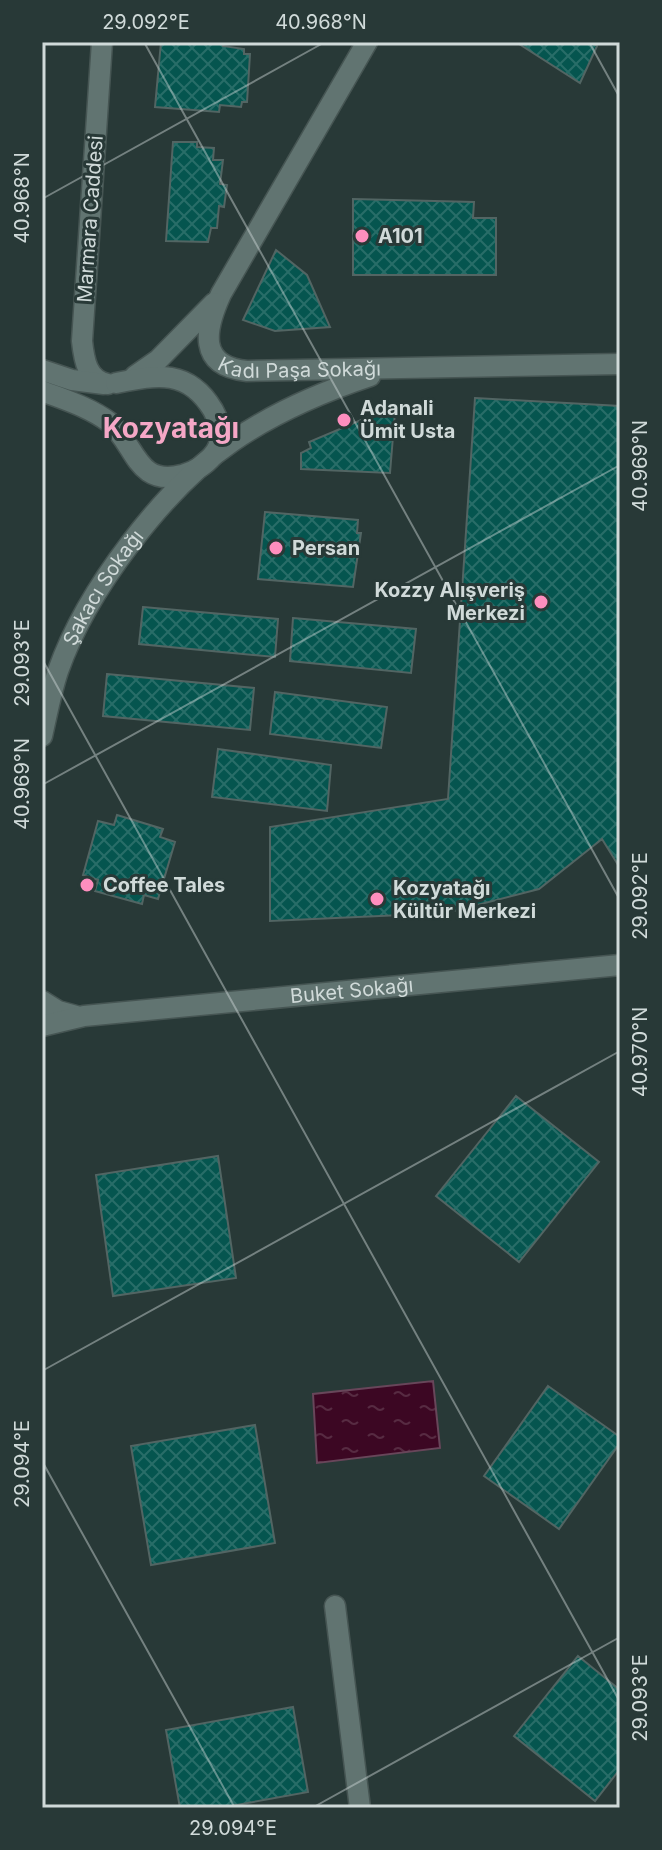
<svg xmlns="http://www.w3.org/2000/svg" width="662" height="1850" font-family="Inter,sans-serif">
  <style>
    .water { fill: url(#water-ripples); stroke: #68465a; stroke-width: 2 }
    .building { fill: url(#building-cross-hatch); stroke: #526563; stroke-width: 2 }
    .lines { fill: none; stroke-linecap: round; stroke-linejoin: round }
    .minor-casing { stroke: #465553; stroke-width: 23 }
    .minor { stroke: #617471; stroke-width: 20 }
    .ticks { fill: none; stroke: #d0dad9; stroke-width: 2; stroke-opacity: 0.45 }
    .poi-dot { fill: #fe8ebe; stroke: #283937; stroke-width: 3 }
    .labels { text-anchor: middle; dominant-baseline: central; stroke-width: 6; stroke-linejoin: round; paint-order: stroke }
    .street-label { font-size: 20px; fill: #d0dad9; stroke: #283937 }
    .poi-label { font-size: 20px; font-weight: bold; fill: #d0dad9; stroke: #283937; text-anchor: start }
    .district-label { font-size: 28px; font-weight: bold; fill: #f5a7c6; stroke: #283937 }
    .neatline { fill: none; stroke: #d0dad9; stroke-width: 3 }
    .ticks-label { font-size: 20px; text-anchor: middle; fill: #d0dad9 }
  </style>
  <defs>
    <pattern id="water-ripples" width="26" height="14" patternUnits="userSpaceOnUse" patternTransform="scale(2)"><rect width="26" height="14" fill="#3c0723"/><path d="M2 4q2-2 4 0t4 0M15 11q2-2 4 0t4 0" fill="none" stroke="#572b42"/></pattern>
    <pattern id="building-cross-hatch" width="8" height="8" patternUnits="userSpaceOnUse" patternTransform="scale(2)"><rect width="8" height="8" fill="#05554f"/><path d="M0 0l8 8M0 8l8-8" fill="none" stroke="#286d68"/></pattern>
  </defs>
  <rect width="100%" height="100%" fill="#283937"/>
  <path class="water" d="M433,1381L440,1448L317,1463L313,1394Z"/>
  <path class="building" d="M161,42H224L223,46L244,49V54H250L247,102H242L241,107L220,105L219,112L155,107Z
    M516,42H591L597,46L580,83Z
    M173,142H197V147L214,148L213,160H223L220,184L227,185L224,207L219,206L217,228H211L208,242L166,241Z
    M353,199L474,202L473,218H496V275H353Z
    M276,250L307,275L330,327L275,331L243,320Z
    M475,398L620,406V868L602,839L539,889L446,913L270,921V827L448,799Z
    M395,412L390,473L301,469V453L311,448L309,442L373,415Z
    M265,512L358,520L357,533H361L353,587L258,579Z
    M143,607L278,619L275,657L139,644Z
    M293,618L416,629L411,673L290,661Z
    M107,674L254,688L250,730L103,716Z
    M275,692L387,707L381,748L270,734Z
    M218,749L331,765L327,811L212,797Z
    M117,815L163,829L160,837L175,842L158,899L144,895L142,904L95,891L98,880L83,875L98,821L114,825Z
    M516,1096L599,1162L519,1262L436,1196Z
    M218,1156L236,1278L113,1296L96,1175Z
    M548,1386L620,1437V1443L559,1529L484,1476Z
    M255,1425L275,1543L151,1565L131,1446Z
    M578,1656L620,1690V1769L595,1801L514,1736Z
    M293,1707L308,1792L220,1808H180L166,1730Z"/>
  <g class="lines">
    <g class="minor-casing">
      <g id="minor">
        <path d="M102,42L82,341C84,360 87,380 108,384"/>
        <path id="s1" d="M367,42L221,294C205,329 197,366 247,371L620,364"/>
        <path d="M42,370L72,380L104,384"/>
        <path d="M135,376L158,360L214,303"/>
        <path d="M42,391C65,400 89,407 109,422C136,444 136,487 182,475C196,471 208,464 216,451C224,438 220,423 213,410C188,368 156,375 116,383"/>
        <path id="s2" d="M42,736C47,714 51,692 58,671C86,591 164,488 233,441C275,412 322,392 370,376"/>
        <path d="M42,1001L58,1011L76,1016"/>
        <path id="s3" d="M42,1026L84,1016L620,965"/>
        <path d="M335,1606L360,1808"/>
      </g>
    </g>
    <use href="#minor" class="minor"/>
  </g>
  <path class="ticks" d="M144,42L620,900M589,42L620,98M42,199L325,42M42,659L620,1702M42,785L620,465M42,1371L620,1051M42,1461L235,1808M312,1808L620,1637"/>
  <g class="poi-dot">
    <circle cx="362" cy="236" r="8"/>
    <circle cx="344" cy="420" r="8"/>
    <circle cx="276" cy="548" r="8"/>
    <circle cx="541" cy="602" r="8"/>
    <circle cx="87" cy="885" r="8"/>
    <circle cx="377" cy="899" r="8"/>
  </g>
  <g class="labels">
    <g class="street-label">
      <text transform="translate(90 219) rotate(-86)">Marmara Caddesi</text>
      <text stroke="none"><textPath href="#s1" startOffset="446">Kadı Paşa Sokağı</textPath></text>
      <text stroke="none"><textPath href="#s2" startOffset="162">Şakacı Sokağı</textPath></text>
      <text stroke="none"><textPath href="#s3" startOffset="312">Buket Sokağı</textPath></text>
    </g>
    <g class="poi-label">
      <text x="378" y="236">A101</text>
      <text x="360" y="408">Adanali<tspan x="360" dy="23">Ümit Usta</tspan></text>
      <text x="292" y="548">Persan</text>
      <text x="525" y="590" text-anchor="end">Kozzy Alışveriş<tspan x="525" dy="23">Merkezi</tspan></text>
      <text x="103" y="885">Coffee Tales</text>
      <text x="393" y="888">Kozyatağı<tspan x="393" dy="23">Kültür Merkezi</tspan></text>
    </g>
    <g class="district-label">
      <text x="171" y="428">Kozyatağı</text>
    </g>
  </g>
  <rect width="662" height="1850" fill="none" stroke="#283937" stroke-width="88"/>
  <rect x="44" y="44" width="574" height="1762" class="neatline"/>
  <g class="ticks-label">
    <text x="146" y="29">29.092°E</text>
    <text x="321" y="29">40.968°N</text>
    <text transform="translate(22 198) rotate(-90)" y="7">40.968°N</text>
    <text transform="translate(640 466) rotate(-90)" y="7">40.969°N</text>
    <text transform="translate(22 663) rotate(-90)" y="7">29.093°E</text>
    <text transform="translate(22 784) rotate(-90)" y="7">40.969°N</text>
    <text transform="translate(640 896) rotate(-90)" y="7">29.092°E</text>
    <text transform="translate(640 1052) rotate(-90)" y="7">40.970°N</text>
    <text transform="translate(22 1464) rotate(-90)" y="7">29.094°E</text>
    <text transform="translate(640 1698) rotate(-90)" y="7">29.093°E</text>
    <text x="233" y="1835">29.094°E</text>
  </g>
</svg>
